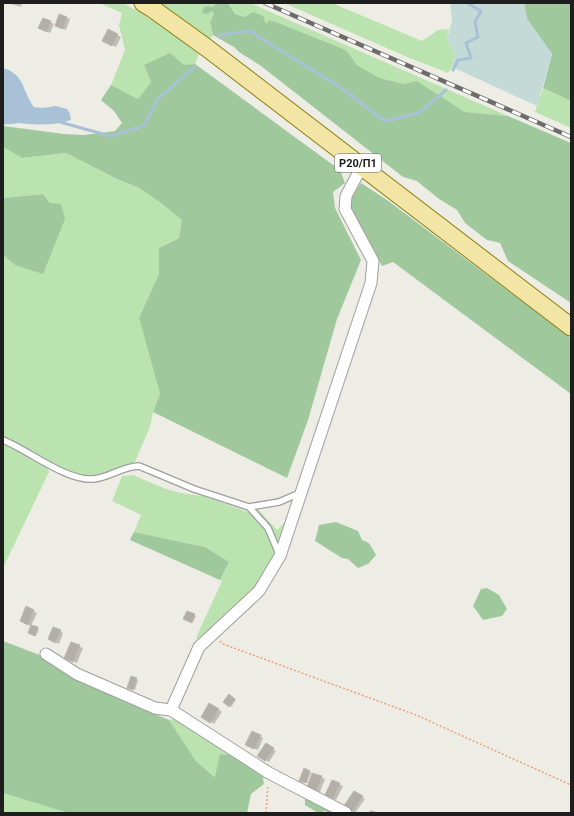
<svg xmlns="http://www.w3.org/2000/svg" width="574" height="816" font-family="Roboto,sans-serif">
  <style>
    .grass { fill: #bbe3af }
    .forest { fill: #9fc99d }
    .wetland { fill: #c3dad6 }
    .water { fill: #a9c1d7 }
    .shadow { fill: #0003 }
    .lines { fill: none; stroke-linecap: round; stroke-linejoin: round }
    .stream { stroke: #a9c1d7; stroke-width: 3 }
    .building { fill: #b3afa8; stroke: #beb7a8 }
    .lane-casing { stroke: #9f9f9f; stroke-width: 8 }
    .street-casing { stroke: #9f9f9f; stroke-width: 13 }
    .primary-casing { stroke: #89800e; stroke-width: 19 }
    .path { stroke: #eca177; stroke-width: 1.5; stroke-dasharray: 2 2; stroke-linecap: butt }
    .lane { stroke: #fff; stroke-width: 5.5 }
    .street { stroke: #fff; stroke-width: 11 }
    .primary { stroke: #f3e5a5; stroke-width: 17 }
    .rail-casing { stroke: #6c6c6c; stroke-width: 4.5 }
    .rail { stroke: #fff; stroke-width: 3; stroke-dasharray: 9; stroke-linecap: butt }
    .labels { text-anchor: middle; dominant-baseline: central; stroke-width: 3; stroke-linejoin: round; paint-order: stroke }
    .shield { fill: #fff; stroke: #626262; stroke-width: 1 }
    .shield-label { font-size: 11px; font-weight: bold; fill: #1e1e1e }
  </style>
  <rect width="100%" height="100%" fill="#eeede5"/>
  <path class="grass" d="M99,3H123L154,21L199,54L195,64L184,66L144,65L151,82L138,99L111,85L125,50L119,25L122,13Z
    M158,3H217L211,7L212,11L215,14L210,22L213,35L210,40Z
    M228,3H250L508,116L465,112L417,81L403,84L380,78L357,65L346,50L276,22L269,20L266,24L235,14Z
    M284,3H332L422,41L438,30L449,29L447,40L455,53L452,67L448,73L407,57Z
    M543,88L571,101V128L535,112Z
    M3,147L22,158L66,153L117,179L139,188L161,203L182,220L179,238L159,248V274L139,318L160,394L153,412L150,427L134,464C121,469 107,475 93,476C70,478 29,451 9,440L3,435V255L15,265L50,203L43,194L3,198Z
    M3,442L46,466L49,472L3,568Z
    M133,475L166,489L181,493L203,496L248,512L258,509L277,530L288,519L274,560L257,589L202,640L196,638L222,581L220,580L229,562L205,547L134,532L141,515L112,501L122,476Z
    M175,719L231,755L220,754L216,777L196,761L169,720Z
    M3,793L68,813H3Z"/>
  <path class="forest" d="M217,3H228L235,14L244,17L253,12L263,16L266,24L269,20L276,22L346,50L357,65L380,78L403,84L417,81L465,112L508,116L571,143V303L508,261L500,243L487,240L465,223L457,210L439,199L417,181L403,177L261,66L239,52L234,47L213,35L210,22L214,14L212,11L207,14L202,13L204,7L208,6L212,7Z
    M524,3H571V101L543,88L552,54L527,19Z
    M170,53L184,65L195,64L340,170L345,183L333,192L335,208L361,260L337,319L308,420L287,478L153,412L160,394L139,318L159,274V248L179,238L182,220L161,203L139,188L117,179L66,153L22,158L3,147V126L64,134L84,135L115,131L122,123L114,111L101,100L111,85L138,99L151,82L144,65Z
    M361,183L387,200L571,338V394L393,262L382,266L351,210V198Z
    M43,194L50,203L61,204L65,219L43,274L15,265L3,255V198Z
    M336,522L358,531L362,540L369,543L376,555L368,564L358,568L348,559L342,558L315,541L319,525Z
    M134,532L205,547L229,562L220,580L130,540Z
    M487,588L499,595L507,609L502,616L483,620L473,606L481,589Z
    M3,641L45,657L76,680L169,720L196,761L215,777L220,754L231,755L262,772L264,784L251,794L247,813H68L3,793Z
    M305,796L339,813H328L325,811L318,813L305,805Z"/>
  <path class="wetland" d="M450,3H524L527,19L552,54L537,106L452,67L455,53L447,40L452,20Z"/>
  <path class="water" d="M3,68C25,74 22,91 34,107L42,108L56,106L67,109L70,114L71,120C47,128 27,123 3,122Z"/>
  <path class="shadow" d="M8,3H22L21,7Z
    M60,15L70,19L66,30L59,27Z
    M43,19L54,24L50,33L43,30Z
    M108,30L121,37L116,47L103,40Z
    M27,608L37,613L31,626L39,629L36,636L30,634L31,626L24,623Z
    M188,612L196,616L193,622L185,619Z
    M60,631L63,633L59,644L53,641Z
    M72,643L83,648L77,663L69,660Z
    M131,677L138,680L135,690L129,688Z
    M229,696L236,700L231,707L225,702Z
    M210,704L222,712L214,724L202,716Z
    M260,736L263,738L258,750L250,747Z
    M266,744L276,751L269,762L259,756Z
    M305,770L311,772L307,783L302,782Z
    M321,777L325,779L320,792L311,789Z
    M339,784L343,786L336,800L330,797Z
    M358,794L365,799L355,813H354L344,807Z
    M370,810L378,812L379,813H369Z"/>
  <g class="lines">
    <path class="stream" d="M219,35L249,31L340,87L385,121L419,113L446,90
      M453,70L458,60L471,58L466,43L478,37L475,22L481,11L467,3
      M60,122L110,136L144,126L157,100L194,67
      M3,123L16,122"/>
  </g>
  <path class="building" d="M59,14L67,17L63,29L55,26Z
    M43,18L51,21L47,32L38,28Z
    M108,29L118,34L112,46L102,41Z
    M26,606L34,610L28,625L20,621Z
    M187,611L195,614L192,623L183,619Z
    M31,625L38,627L35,636L28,633Z
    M53,627L61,630L55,643L48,639Z
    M71,642L80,645L73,662L64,658Z
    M131,676L137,678L133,690L127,688Z
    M229,694L235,699L229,707L223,702Z
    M209,703L219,709L210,723L201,717Z
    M252,731L261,735L254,749L245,745Z
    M266,743L274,748L265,761L257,756Z
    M304,768L310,771L306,783L299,781Z
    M312,773L322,776L316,791L307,787Z
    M332,780L340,783L333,799L325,795Z
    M354,791L363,796L351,813L343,807Z"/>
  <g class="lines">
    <g class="lane-casing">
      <path id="lane" d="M3,440C28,450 66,481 93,479C109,478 123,466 139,466L194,489L249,507L268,528L279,554
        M249,507L279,502L300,493"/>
    </g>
    <g class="street-casing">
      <path id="street" d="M46,654L77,674L155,708L171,710L269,773L346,813
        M171,710L199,647L259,591L280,556L371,283L373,261L345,209L346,196L362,166"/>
    </g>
    <g class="primary-casing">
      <path id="primary" d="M143,3L153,9L207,48L571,327"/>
    </g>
    <path class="path" d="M220,641L223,644L416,715L571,785
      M266,813L268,785"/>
    <use href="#lane" class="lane"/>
    <use href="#street" class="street"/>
    <use href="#primary" class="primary"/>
    <g class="rail-casing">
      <path id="rail" d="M265,3L571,137"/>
    </g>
    <use href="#rail" class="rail"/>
  </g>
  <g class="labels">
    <rect class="shield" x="335" y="154" width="46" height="18" rx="3"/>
    <g class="shield-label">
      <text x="358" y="163">Р20/П1</text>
    </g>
  </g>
  <rect width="574" height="816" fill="none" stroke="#1e1e1e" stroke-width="8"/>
</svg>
